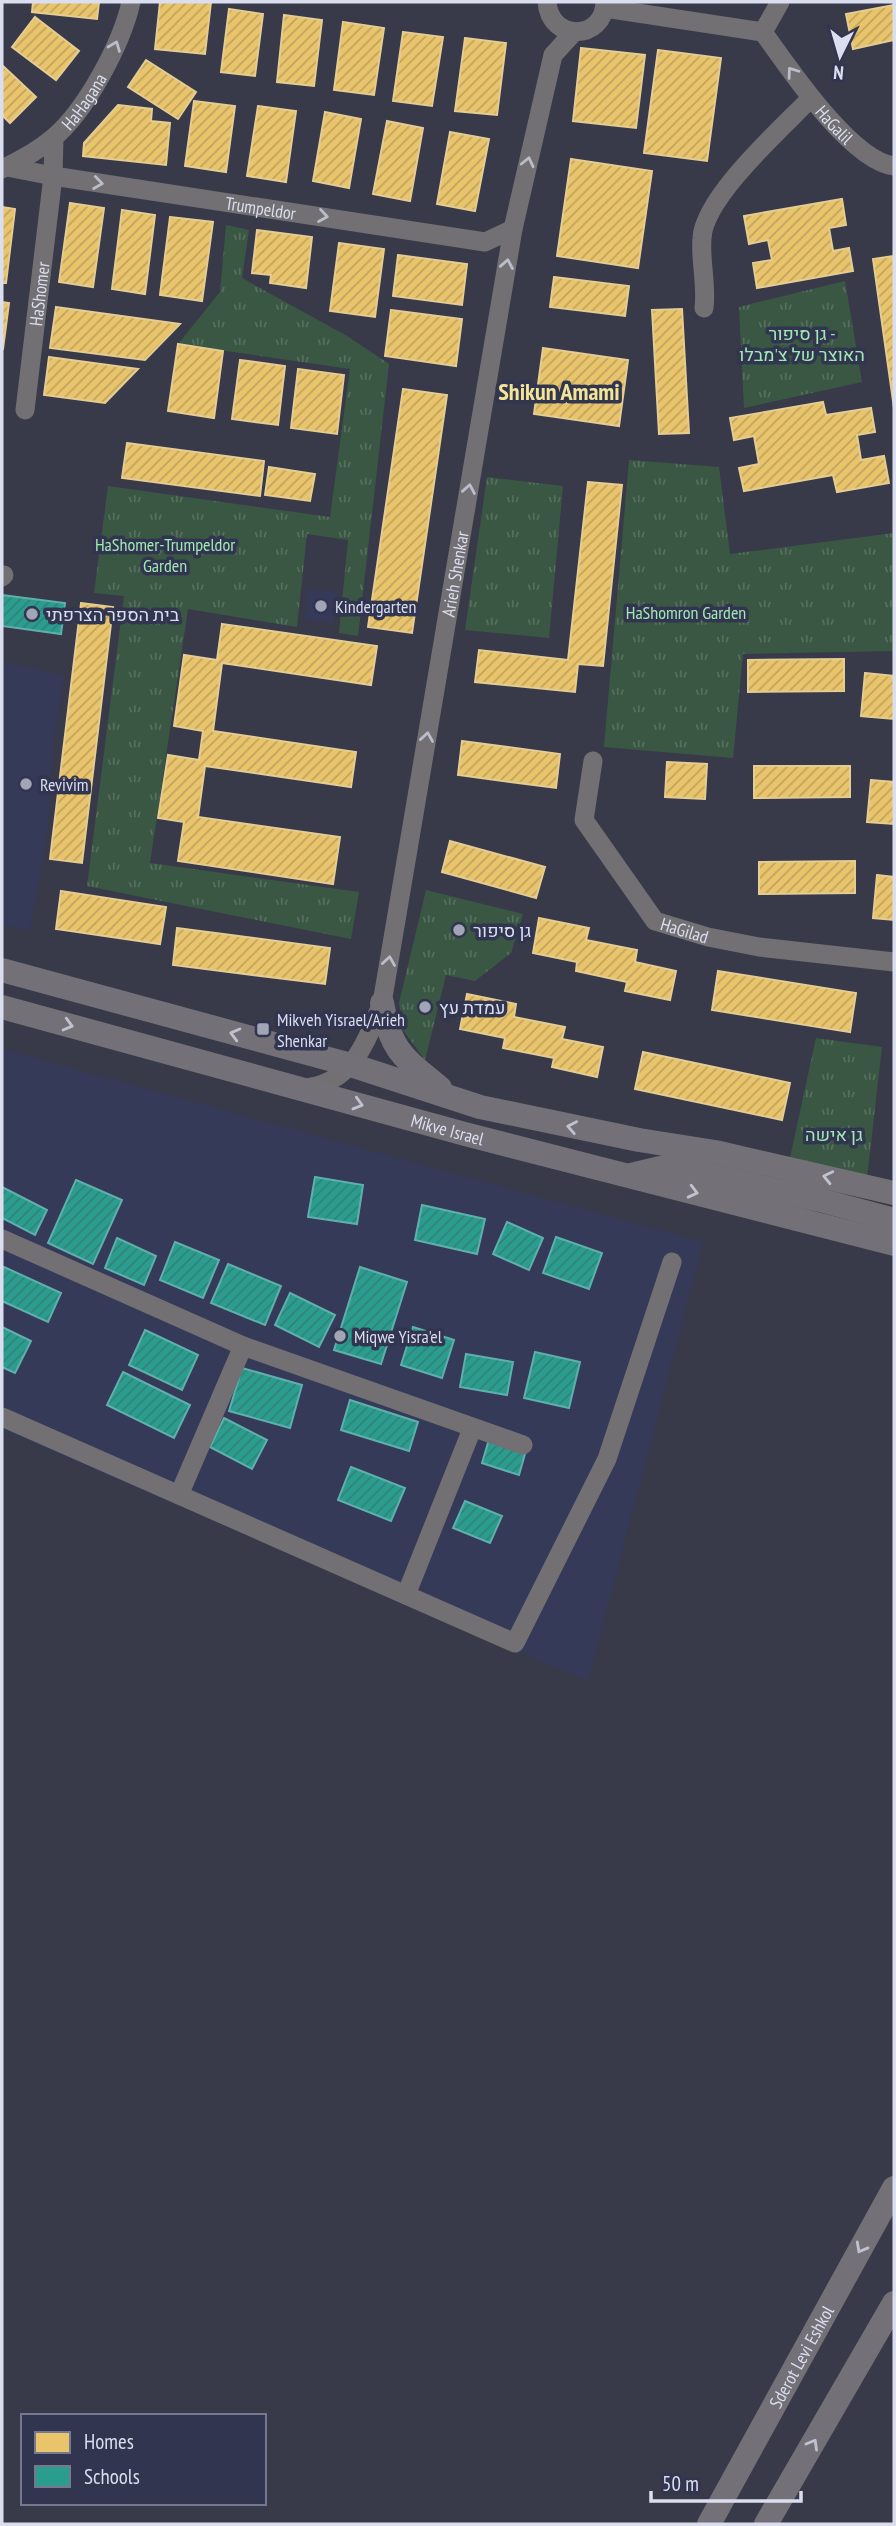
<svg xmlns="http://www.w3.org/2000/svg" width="896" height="2526" font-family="'PT Sans Narrow',Heebo,sans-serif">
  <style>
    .built { fill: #353a59 }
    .grass { fill: url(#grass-tufts) }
    .homes { fill: url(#homes-hatch); stroke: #e4cc92; stroke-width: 2 }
    .schools { fill: url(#schools-hatch); stroke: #5fb0ac; stroke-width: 2 }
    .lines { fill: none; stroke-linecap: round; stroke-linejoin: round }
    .minor { stroke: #737074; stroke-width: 19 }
    .major { stroke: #747078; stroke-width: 24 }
    .oneway { stroke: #bbbdca }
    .oneway2 { stroke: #c0c2d1 }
    .poi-dot { fill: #a1a5b5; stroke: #313550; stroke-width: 2.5 }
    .labels { text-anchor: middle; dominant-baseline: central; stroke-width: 7; stroke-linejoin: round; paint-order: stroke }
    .street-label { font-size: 18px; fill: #dadeef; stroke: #313550 }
    .park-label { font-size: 18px; fill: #a0e9b1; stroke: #313550 }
    .poi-label { font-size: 18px; fill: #dadeef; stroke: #313550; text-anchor: start }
    .district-label { font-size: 24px; font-weight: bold; fill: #f4e596; stroke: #313550 }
  </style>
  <defs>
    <pattern id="grass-tufts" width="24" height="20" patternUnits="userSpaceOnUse" patternTransform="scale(1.75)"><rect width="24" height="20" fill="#3a5743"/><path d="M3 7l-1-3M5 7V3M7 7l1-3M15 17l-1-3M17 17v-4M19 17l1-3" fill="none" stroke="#566f5e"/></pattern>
    <pattern id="homes-hatch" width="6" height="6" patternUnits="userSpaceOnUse" patternTransform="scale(1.75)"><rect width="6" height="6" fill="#e9c46a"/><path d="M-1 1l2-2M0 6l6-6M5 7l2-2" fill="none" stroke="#bfa462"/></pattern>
    <pattern id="schools-hatch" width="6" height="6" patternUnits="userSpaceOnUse" patternTransform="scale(1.75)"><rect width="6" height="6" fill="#2a9d8f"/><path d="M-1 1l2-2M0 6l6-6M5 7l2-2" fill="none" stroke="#31827a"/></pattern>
  </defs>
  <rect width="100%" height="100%" fill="#383a49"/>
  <path class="built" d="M308,589L337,592L334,623L305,620Z
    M2,662L64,675L53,743L48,826L30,931L2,924Z
    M2,1049L703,1242L588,1681L2,1430Z"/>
  <path class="grass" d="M226,225L249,230L242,278L347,336L389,364L358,636L339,633L348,540L307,534L297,627L188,609L150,863L359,892L351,939L87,886L124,596L94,593L108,486L330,517L350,369L178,344L220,292Z
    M845,281L862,382L744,408L739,307Z
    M629,460L719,467L730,554L894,533V651L743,654L733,758L604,747Z
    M487,477L563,486L549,638L465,630Z
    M426,890L523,914L511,953L475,981L446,975L425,1060L403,1030L399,1003Z
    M816,1038L882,1047L866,1186L788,1167Z"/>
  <path class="homes" d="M33,2H99L97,19L32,12Z
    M160,2H211L205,54L155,49Z
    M894,5V40L853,49L846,14Z
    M229,9L263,14L255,76L221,72Z
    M284,15L322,20L314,86L277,82Z
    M35,17L79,51L56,80L12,47Z
    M343,22L384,28L374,95L334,90Z
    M403,32L443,37L432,106L393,101Z
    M465,38L506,43L497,115L455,111Z
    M581,48L645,55L636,128L573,121Z
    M658,50L721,58L707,161L644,153Z
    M146,60L196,92L178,119L128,87Z
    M2,65L36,97L10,123L2,115Z
    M194,101L235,106L226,172L185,166Z
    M118,105L152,109L151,121L170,123L166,165L83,156L84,143Z
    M258,106L296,111L286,182L247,176Z
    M325,112L361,119L349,188L313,181Z
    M387,121L423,128L410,201L373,194Z
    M450,132L489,139L475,211L437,204Z
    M571,159L652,171L638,268L557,256Z
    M842,199L846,225L829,228L833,251L849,248L853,271L757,288L753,263L772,260L768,240L749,244L744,216Z
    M70,203L104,208L93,287L59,282Z
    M2,207L15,209L6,283H2Z
    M122,210L155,215L145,294L112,289Z
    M170,217L213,222L202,301L160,295Z
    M257,230L312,237L306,288L270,283L271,275L252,273Z
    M339,243L384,249L375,317L330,311Z
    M398,255L467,264L462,305L393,296Z
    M894,256V408L873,259Z
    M554,277L629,286L625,316L550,307Z
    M2,302L9,303L3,349H2Z
    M56,307L180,324L145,360L50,348Z
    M682,309L689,433L659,434L652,310Z
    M391,310L462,319L456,366L385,356Z
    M178,344L223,351L214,418L168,411Z
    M543,348L628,360L619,426L534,414Z
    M49,357L138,369L105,403L44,395Z
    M240,360L285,366L278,425L232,419Z
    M298,369L344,375L337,434L291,428Z
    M403,389L447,395L412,633L368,627Z
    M823,402L826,415L871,408L875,432L857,435L861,460L884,456L889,483L837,492L833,475L744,491L739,468L759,464L754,436L734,440L730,418Z
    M127,443L264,461L260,496L122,478Z
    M269,467L315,474L310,501L265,495Z
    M588,482L622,485L603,666L578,664L575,692L475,682L479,650L568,660Z
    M81,603L113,607L82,863L50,859Z
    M222,624L377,646L371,685L222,663L213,731L356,752L351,787L205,766L198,817L340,837L333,884L178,861L184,822L158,818L168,755L199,760L203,731L174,726L184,655L217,660Z
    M844,659V691L748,692V660Z
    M865,673L894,676V719L861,716Z
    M462,741L560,754L556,788L458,775Z
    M667,762L707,764L705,799L665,797Z
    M754,766H850V797L754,798Z
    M871,780L894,782V824L867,822Z
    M450,841L545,867L536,898L442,872Z
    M855,861V893L759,894V862Z
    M877,875L894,877V920L873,918Z
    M61,891L166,907L160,944L56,929Z
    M539,918L589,928L586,940L637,950L635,962L676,971L670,1000L625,991L627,982L576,971L577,962L533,953Z
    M177,928L330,948L325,984L173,965Z
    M718,971L856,993L850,1032L712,1010Z
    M467,994L516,1004L514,1017L565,1027L562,1039L603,1047L597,1077L552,1067L554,1058L503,1048L505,1038L460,1029Z
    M643,1052L790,1083L782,1120L635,1089Z"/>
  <path class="schools" d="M2,595L65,603L61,634L2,626Z
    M315,1177L363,1185L357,1224L308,1217Z
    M76,1180L122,1200L93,1264L48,1243Z
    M2,1187L47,1210L35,1235L2,1218Z
    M422,1205L485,1219L477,1254L415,1240Z
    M507,1222L543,1238L529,1270L493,1254Z
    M556,1237L602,1253L589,1289L543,1273Z
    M117,1238L156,1256L144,1285L105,1268Z
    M175,1242L219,1260L203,1298L160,1280Z
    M228,1264L281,1286L265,1325L211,1303Z
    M4,1267L61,1293L48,1322L2,1301V1272Z
    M360,1267L407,1282L381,1364L334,1350Z
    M290,1293L335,1315L319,1347L275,1325Z
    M2,1327L31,1341L15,1373L2,1367Z
    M413,1327L454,1340L442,1378L401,1365Z
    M145,1330L198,1355L182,1390L129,1365Z
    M535,1352L580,1362L569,1408L524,1398Z
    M466,1354L513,1362L507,1395L460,1387Z
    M242,1368L302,1385L290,1428L229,1411Z
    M123,1372L190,1405L174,1438L107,1405Z
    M350,1400L418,1422L409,1451L341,1430Z
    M224,1418L267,1440L252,1469L210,1447Z
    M490,1436L527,1447L519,1475L482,1463Z
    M351,1467L405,1488L391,1521L338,1500Z
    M465,1501L502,1516L490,1543L453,1528Z"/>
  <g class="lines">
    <g class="minor">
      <path d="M547,2C550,42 604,41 605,2"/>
      <path d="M605,8L763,32"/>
      <path id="s1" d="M763,32C788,67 851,161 894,166"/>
      <path d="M763,32L780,2"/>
      <path id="s2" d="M7,167L53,176L485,242L513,229"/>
      <path id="s3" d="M2,169C19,161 39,150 53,138C86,111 122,43 131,2"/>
      <path d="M704,308C707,285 700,261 702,238C704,197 782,128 811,98"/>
      <path id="s4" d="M25,410L53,176L54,138"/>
      <path d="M2,577L4,575"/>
      <path id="s5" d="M593,761L584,820L655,921L708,937L759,947L894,962"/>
      <path id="s6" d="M304,1088C352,1084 366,1042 382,1003L513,229L553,55L574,32"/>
      <path d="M2,1239L243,1346L523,1445"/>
      <path d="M2,1417L515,1643L607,1459L672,1262"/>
      <path d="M179,1495L243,1346"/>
      <path d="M406,1595L472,1429"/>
    </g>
    <g class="major">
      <path d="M2,970L351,1065L480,1107L639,1140L715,1152L894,1193"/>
      <path d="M382,1003C391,1052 404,1058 440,1088"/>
      <path id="s7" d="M2,1007L465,1134L894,1244"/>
      <path d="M631,1175L669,1166L820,1200L894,1220"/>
      <path id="s8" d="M709,2524L894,2188"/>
      <path d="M766,2524L894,2303"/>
    </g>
  </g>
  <defs><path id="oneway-chevron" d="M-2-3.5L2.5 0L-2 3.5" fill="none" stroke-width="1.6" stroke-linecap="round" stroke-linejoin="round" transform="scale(1.75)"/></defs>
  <g class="oneway">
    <use href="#oneway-chevron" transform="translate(115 46) rotate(-69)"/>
    <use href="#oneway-chevron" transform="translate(792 72) rotate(-126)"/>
    <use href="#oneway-chevron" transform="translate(528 162) rotate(-77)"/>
    <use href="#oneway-chevron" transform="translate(98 183) rotate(8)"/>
    <use href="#oneway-chevron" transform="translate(323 216) rotate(9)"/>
    <use href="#oneway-chevron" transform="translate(507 264) rotate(-80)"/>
    <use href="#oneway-chevron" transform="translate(469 489) rotate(-80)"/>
    <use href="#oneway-chevron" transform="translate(427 737) rotate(-81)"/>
    <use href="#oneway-chevron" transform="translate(389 961) rotate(-81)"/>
  </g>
  <g class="oneway2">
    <use href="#oneway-chevron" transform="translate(68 1025) rotate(15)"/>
    <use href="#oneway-chevron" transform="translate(235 1034) rotate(-165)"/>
    <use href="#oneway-chevron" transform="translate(358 1104) rotate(16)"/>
    <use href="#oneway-chevron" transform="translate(572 1127) rotate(-169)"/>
    <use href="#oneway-chevron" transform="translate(828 1177) rotate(-167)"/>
    <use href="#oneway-chevron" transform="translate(693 1192) rotate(14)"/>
    <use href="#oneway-chevron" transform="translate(861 2248) rotate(119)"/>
    <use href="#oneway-chevron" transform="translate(813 2444) rotate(-60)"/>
  </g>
  <g class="poi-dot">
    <circle cx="321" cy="606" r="7"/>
    <circle cx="32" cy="614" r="7"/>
    <circle cx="26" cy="784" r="7"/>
    <circle cx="459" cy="930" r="7"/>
    <circle cx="425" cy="1007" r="7"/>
    <rect x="256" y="1022" width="14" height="14" rx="3.5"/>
    <circle cx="340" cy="1336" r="7"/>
  </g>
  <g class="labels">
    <g class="street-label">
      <text stroke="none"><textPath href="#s3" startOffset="108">HaHagana</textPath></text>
      <text stroke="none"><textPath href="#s1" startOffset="117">HaGalil</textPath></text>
      <text stroke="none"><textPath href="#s2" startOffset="257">Trumpeldor</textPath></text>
      <text stroke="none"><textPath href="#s4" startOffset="117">HaShomer</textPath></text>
      <text stroke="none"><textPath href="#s6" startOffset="558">Arieh Shenkar</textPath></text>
      <text stroke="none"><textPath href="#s5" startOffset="214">HaGilad</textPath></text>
      <text stroke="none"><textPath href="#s7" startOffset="462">Mikve Israel</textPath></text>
      <text stroke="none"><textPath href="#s8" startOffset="191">Sderot Levi Eshkol</textPath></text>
    </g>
    <g class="park-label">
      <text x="802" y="333">גן סיפור -<tspan x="802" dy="21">האוצר של צ'מבלו</tspan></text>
      <text x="165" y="544">HaShomer-Trumpeldor<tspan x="165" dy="21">Garden</tspan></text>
      <text x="686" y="612">HaShomron Garden</text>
      <text x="834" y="1134">גן אישה</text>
    </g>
    <g class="poi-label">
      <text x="335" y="606">Kindergarten</text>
      <text x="46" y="614">בית הספר הצרפתי</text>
      <text x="40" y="784">Revivim</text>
      <text x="473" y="930">גן סיפור</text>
      <text x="439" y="1007">עמדת עץ</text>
      <text x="277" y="1019">Mikveh Yisrael/Arieh<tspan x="277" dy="21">Shenkar</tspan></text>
      <text x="354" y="1336">Miqwe Yisra'el</text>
    </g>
    <g class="district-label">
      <text x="559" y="391">Shikun Amami</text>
    </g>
  </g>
  <rect width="896" height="2526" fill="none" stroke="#dadeef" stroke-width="7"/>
  <rect x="21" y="2414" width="245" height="91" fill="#313550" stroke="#757990" stroke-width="2"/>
  <rect x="35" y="2432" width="35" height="21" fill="#e9c46a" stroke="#757990" stroke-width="2"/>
  <text x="84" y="2449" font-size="21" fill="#dadeef">Homes</text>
  <rect x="35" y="2466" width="35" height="21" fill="#2a9d8f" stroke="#757990" stroke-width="2"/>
  <text x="84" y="2484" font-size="21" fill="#dadeef">Schools</text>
  <g transform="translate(840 56) rotate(185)" stroke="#313550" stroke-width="5" paint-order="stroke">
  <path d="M0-5L12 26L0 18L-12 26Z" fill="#dadeef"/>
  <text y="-10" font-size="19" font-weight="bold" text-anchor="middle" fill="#dadeef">N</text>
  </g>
  <path d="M651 2491v10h150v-10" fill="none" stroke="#dadeef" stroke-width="3.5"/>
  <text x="662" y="2491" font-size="21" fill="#dadeef" stroke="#313550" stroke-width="5" paint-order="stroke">50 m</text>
</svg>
